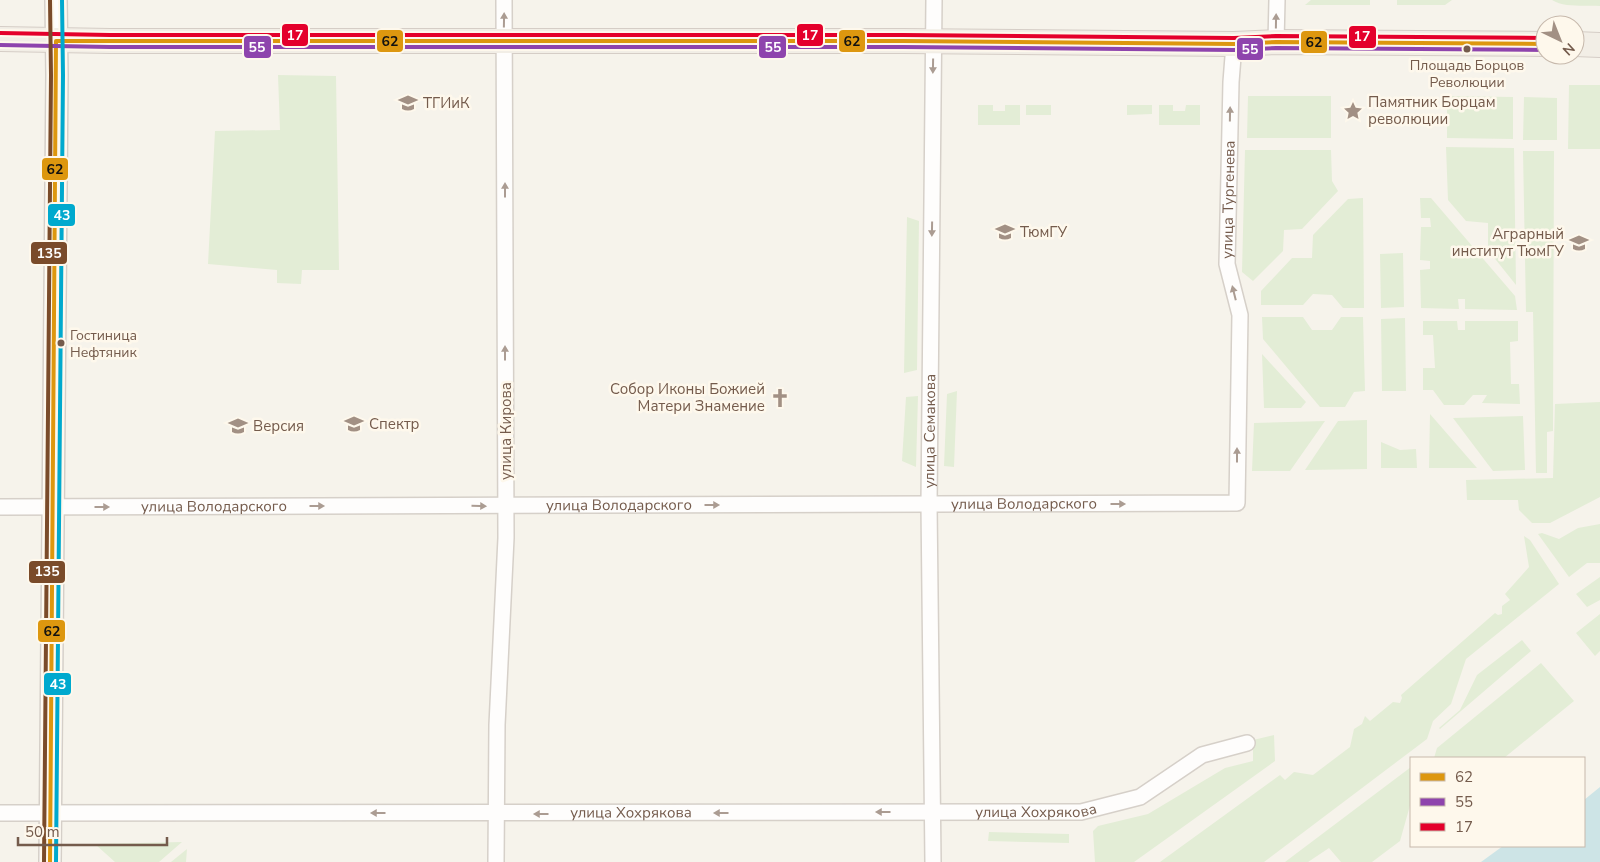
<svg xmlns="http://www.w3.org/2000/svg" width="1600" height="862" font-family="'Nunito Sans',sans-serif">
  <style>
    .green { fill: #e3edd6 }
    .water { fill: #cde4e6 }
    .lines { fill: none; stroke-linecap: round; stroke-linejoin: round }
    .street-casing { stroke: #d6d0c9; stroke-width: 18 }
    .secondary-casing { stroke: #d5cfc8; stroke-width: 24 }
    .primary-casing { stroke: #d5cdc6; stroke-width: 26 }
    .street { stroke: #fefdfc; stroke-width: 15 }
    .secondary { stroke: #fefdfc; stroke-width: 21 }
    .primary { stroke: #f2eee6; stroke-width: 24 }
    .bus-1-casing { stroke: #fef8ec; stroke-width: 8 }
    .bus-2-casing { stroke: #fef8ec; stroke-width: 8 }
    .bus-3-casing { stroke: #fef8ec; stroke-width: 8 }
    .bus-4-casing { stroke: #fef8ec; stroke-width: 8 }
    .bus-5-casing { stroke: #fef8ec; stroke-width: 8 }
    .bus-1 { stroke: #dd970f; stroke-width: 4 }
    .bus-2 { stroke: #8e44ad; stroke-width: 4 }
    .bus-3 { stroke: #e4002b; stroke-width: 4 }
    .bus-4 { stroke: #00a9ce; stroke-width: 4 }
    .bus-5 { stroke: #7a4b2a; stroke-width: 4 }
    .oneway { fill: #ab9c92 }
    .bus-dot { fill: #745b4c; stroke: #fef8ec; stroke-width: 2 }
    .labels { text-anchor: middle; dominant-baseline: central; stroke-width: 5; stroke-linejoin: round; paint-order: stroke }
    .bus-label { font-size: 14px; fill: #745b4c; stroke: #fef8ec }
    .poi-label { font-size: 15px; fill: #745b4c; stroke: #fef8ec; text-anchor: start }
    .street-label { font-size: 15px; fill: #745b4c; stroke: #fef8ec }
    .line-badge { stroke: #fef8ec; stroke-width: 2 }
    .badge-label { font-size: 14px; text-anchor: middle; font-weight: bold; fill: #fff }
    .pale-badge-label { font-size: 14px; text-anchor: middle; font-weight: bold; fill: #111 }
  </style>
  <rect width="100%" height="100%" fill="#f6f3eb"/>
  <path class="green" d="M1311,0H1370V5H1305Z
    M1397,0H1452L1445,5H1397Z
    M1552,0H1600V6C1585,5 1565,8 1552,0Z
    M278,75L336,76L339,270H302L301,284L277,283V270L208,264L215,131L280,130Z
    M1569,85H1600V149H1568Z
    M1248,96H1331V138H1247Z
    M1447,96L1513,97V139L1447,138Z
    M1524,97L1557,98V140H1523Z
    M978,105H993V111H1005V105H1020V125H978Z
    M1026,105H1051V115H1026Z
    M1127,105H1152V114L1127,115Z
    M1159,105H1173V111H1185L1186,105H1200V125H1159Z
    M1446,147L1514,148L1516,285L1488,250V223L1466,221L1448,200Z
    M1245,150H1331L1332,181L1338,191L1302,229L1284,230L1283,251L1253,281L1242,272Z
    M1523,151H1554L1553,431L1547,432V473H1536L1533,312H1526Z
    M1363,198L1364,308H1343L1332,295L1313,294L1303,305H1261V291L1292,258H1312L1313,235L1348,199Z
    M1420,198H1431L1515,296L1517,310L1465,309V299H1458L1459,309L1421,308L1420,270L1430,269V261L1420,260L1421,227H1431L1430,218H1421Z
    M907,217L919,221L917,370L904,373Z
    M1403,253L1404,307L1381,308L1380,254Z
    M1262,317H1303L1312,330H1332L1341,317H1363L1365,391L1354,392L1345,407H1320L1263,339Z
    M1405,318L1406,391H1382L1381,319Z
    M1423,321H1457L1458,330H1465V321H1518V341L1510,342L1511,384H1519L1520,404L1482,403L1487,395H1473L1464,405H1444L1433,390H1423V368H1435L1433,335H1423Z
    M1262,354L1306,402L1301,408H1264Z
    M957,391L954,467L944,466L947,394Z
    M918,396L916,467L902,461L906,397Z
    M1600,402V497L1550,523H1532L1519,510L1518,500H1467L1466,480L1553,478L1555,404Z
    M1430,414L1477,468H1429Z
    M1523,416L1525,470L1493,471L1453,418Z
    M1367,420V469L1305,470L1338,421Z
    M1325,421L1290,471H1252L1254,423Z
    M1381,442L1400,450L1416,449L1417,468H1381Z
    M1600,524V563H1587L1569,577L1538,534L1542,533L1559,539L1578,528Z
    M1524,536L1530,540L1559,584L1466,659L1451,704L1433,721L1427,739L1264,862H1160L1280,775L1285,780L1294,772L1313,775L1350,747L1354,729L1362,724L1365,716L1370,721L1393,702L1400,703L1402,698L1401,695L1495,613L1498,615L1502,614V606L1510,600L1505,594L1529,567Z
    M1600,577V600L1587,607L1576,594Z
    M1600,614V651L1595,656L1576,633Z
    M1522,640L1531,651L1440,729L1439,728L1460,710L1477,675Z
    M1541,663L1574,701L1504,758H1434L1437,748Z
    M1274,735L1275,761L1134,862H1095L1093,831L1098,826L1148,814L1225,768L1253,761V740Z
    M1411,767V802L1400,841L1372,862H1341L1329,848L1308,862H1285Z
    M989,832L1069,834V843L988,841Z
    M182,842L159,862H115L95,844Z
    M187,849L186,862H171Z"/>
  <path class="water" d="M1600,787V862H1481L1503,846H1584V800Z"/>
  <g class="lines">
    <g class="street-casing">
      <g id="street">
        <path d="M1276,42L1277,0"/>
        <path id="s1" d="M0,507L1237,503L1240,315L1227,264L1231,82L1234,44"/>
        <path id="s2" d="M0,813L1081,812L1140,797L1202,755L1247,743"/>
        <path d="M496,862L497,725L506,538L504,0"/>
        <path id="s3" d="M933,862L929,504L934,0"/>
      </g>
    </g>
    <g class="secondary-casing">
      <path id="secondary" d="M50,862L57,75L56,0"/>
    </g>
    <g class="primary-casing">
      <path id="primary" d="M0,39L110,41H903L1234,44L1276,42L1545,44
        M1575,44L1600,45"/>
    </g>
    <use href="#street" class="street"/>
    <use href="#secondary" class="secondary"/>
    <use href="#primary" class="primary"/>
    <g class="bus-1-casing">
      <path id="bus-1" d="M50,862L56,41H903L1234,44L1276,42L1545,44"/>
    </g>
    <g class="bus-2-casing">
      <path id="bus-2" d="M0,45L110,47H903L1234,50L1276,48L1545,50"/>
    </g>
    <g class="bus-3-casing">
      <path id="bus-3" d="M0,33L110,35H903L1234,38L1276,36L1545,38"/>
    </g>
    <g class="bus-4-casing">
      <path id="bus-4" d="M56,862L63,75L62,0"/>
    </g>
    <g class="bus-5-casing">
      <path id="bus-5" d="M44,862L51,75L50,0"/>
    </g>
    <use href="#bus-1" class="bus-1"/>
    <use href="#bus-2" class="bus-2"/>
    <use href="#bus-3" class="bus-3"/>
    <use href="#bus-4" class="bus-4"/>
    <use href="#bus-5" class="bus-5"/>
  </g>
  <defs><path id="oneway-solid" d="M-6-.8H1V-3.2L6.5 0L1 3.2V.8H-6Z" transform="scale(1.25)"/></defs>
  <g class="oneway">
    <use href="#oneway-solid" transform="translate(504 20) rotate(-89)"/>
    <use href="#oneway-solid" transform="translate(1276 21) rotate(-89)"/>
    <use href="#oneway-solid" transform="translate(933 66) rotate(91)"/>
    <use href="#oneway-solid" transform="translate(1230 114) rotate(-89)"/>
    <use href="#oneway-solid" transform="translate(505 190) rotate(-90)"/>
    <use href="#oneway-solid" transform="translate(932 229) rotate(91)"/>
    <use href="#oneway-solid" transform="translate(1234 293) rotate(-104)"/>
    <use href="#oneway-solid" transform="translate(505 353) rotate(-90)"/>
    <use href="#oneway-solid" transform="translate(1237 455) rotate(-90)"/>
    <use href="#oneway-solid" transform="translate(1118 504)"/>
    <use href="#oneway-solid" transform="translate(712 505)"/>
    <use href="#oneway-solid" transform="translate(317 506)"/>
    <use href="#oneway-solid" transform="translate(479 506) rotate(1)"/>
    <use href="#oneway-solid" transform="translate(102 507)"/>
    <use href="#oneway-solid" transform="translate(883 812) rotate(180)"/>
    <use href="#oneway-solid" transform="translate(378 813) rotate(-180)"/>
    <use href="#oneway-solid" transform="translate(721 813) rotate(180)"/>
    <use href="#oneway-solid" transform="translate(541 814) rotate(180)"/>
  </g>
  <defs>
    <g id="university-bare" transform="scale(1.5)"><path d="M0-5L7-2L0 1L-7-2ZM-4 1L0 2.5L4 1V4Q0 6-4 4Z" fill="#a29084" stroke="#fef8ec" stroke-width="2.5" paint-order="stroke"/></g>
    <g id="sight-bare" transform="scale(1.5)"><path d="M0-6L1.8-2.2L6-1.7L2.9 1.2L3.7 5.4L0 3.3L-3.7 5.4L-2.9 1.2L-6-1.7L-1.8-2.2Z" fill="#a29084" stroke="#fef8ec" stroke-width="2.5" paint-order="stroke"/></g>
    <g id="church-bare" transform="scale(1.5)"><path d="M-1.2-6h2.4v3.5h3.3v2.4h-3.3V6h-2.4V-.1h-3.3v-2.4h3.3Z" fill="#a29084" stroke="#fef8ec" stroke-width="2.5" paint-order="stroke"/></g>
    <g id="school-bare" transform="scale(1.5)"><path d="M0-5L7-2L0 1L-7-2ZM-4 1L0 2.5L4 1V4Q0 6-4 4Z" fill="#a29084" stroke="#fef8ec" stroke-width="2.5" paint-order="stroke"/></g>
  </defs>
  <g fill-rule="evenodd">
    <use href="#university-bare" x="408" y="103"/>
    <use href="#sight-bare" x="1353" y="111"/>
    <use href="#university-bare" x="1005" y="232"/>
    <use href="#university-bare" x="1579" y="243"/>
    <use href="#church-bare" x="780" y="398"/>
    <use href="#university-bare" x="354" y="424"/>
    <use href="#school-bare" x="238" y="426"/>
  </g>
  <g class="bus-dot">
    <circle cx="1467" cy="49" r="4.5"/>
    <circle cx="61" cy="343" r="4.5"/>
  </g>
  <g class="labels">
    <g class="bus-label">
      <text x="1467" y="65">Площадь Борцов<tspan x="1467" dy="17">Революции</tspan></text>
      <text x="70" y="335" text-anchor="start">Гостиница<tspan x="70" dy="17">Нефтяник</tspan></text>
    </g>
    <g class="poi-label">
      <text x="1368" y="102">Памятник Борцам<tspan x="1368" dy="17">революции</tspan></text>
      <text x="423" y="103">ТГИиК</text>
      <text x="1020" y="232">ТюмГУ</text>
      <text x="1564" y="234" text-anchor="end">Аграрный<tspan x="1564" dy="17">институт ТюмГУ</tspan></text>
      <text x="765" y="389" text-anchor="end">Собор Иконы Божией<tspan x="765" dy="17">Матери Знамение</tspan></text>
      <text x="369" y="424">Спектр</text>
      <text x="253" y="426">Версия</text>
    </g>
    <g class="street-label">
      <text stroke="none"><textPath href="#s1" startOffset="1542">улица Тургенева</textPath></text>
      <text transform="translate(506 431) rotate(-90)">улица Кирова</text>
      <text stroke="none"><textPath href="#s3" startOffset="431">улица Семакова</textPath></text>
      <text stroke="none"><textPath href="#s1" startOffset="1024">улица Володарского</textPath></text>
      <text stroke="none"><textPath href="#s1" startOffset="214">улица Володарского</textPath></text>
      <text stroke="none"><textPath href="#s1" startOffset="619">улица Володарского</textPath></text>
      <text stroke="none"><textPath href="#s2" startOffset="1036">улица Хохрякова</textPath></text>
      <text stroke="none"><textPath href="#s2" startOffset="631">улица Хохрякова</textPath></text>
    </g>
  </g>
  <g class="line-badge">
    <rect x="281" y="23" width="28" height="24" rx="5" fill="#e4002b"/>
    <rect x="796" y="23" width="28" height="24" rx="5" fill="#e4002b"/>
    <rect x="1348" y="25" width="29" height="24" rx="5" fill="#e4002b"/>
    <rect x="376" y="29" width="28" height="24" rx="5" fill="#dd970f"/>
    <rect x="838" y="29" width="28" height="24" rx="5" fill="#dd970f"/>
    <rect x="1300" y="30" width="28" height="24" rx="5" fill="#dd970f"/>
    <rect x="243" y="35" width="29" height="24" rx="5" fill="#8e44ad"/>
    <rect x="758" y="35" width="29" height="24" rx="5" fill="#8e44ad"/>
    <rect x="1236" y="37" width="28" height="24" rx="5" fill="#8e44ad"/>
    <rect x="41" y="157" width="28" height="24" rx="5" fill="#dd970f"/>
    <rect x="47" y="203" width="29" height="24" rx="5" fill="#00a9ce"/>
    <rect x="30" y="241" width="38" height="24" rx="5" fill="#7a4b2a"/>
    <rect x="28" y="560" width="38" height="24" rx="5" fill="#7a4b2a"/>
    <rect x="37" y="619" width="29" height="24" rx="5" fill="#dd970f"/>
    <rect x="43" y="672" width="29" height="24" rx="5" fill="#00a9ce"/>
  </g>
  <g class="badge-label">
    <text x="295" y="40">17</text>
    <text x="810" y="40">17</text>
    <text x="1362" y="41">17</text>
    <text x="257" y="52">55</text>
    <text x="773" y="52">55</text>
    <text x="1250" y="54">55</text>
    <text x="62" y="220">43</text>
    <text x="49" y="258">135</text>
    <text x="47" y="576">135</text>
    <text x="58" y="689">43</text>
  </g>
  <g class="pale-badge-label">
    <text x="390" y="46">62</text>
    <text x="852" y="46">62</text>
    <text x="1314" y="47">62</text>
    <text x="55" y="174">62</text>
    <text x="52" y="636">62</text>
  </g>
  <rect x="1410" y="757" width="175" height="90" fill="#fef8ec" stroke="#c7b9ac"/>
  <rect x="1420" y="773" width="25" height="8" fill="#dd970f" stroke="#c7b9ac"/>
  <text x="1455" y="782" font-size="15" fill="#745b4c">62</text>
  <rect x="1420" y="798" width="25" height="8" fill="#8e44ad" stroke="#c7b9ac"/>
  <text x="1455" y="807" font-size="15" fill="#745b4c">55</text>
  <rect x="1420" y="823" width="25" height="8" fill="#e4002b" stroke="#c7b9ac"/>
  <text x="1455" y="832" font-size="15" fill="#745b4c">17</text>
  <g transform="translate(1560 40) rotate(137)"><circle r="24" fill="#fef8ec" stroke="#c7b9ac"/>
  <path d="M0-4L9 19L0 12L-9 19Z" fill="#a29084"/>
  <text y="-8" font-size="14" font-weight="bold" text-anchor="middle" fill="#745b4c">N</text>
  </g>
  <path d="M18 837v8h149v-8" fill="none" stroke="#745b4c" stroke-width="2.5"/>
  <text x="25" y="837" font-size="15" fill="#745b4c" stroke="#fef8ec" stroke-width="4" paint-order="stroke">50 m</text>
</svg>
